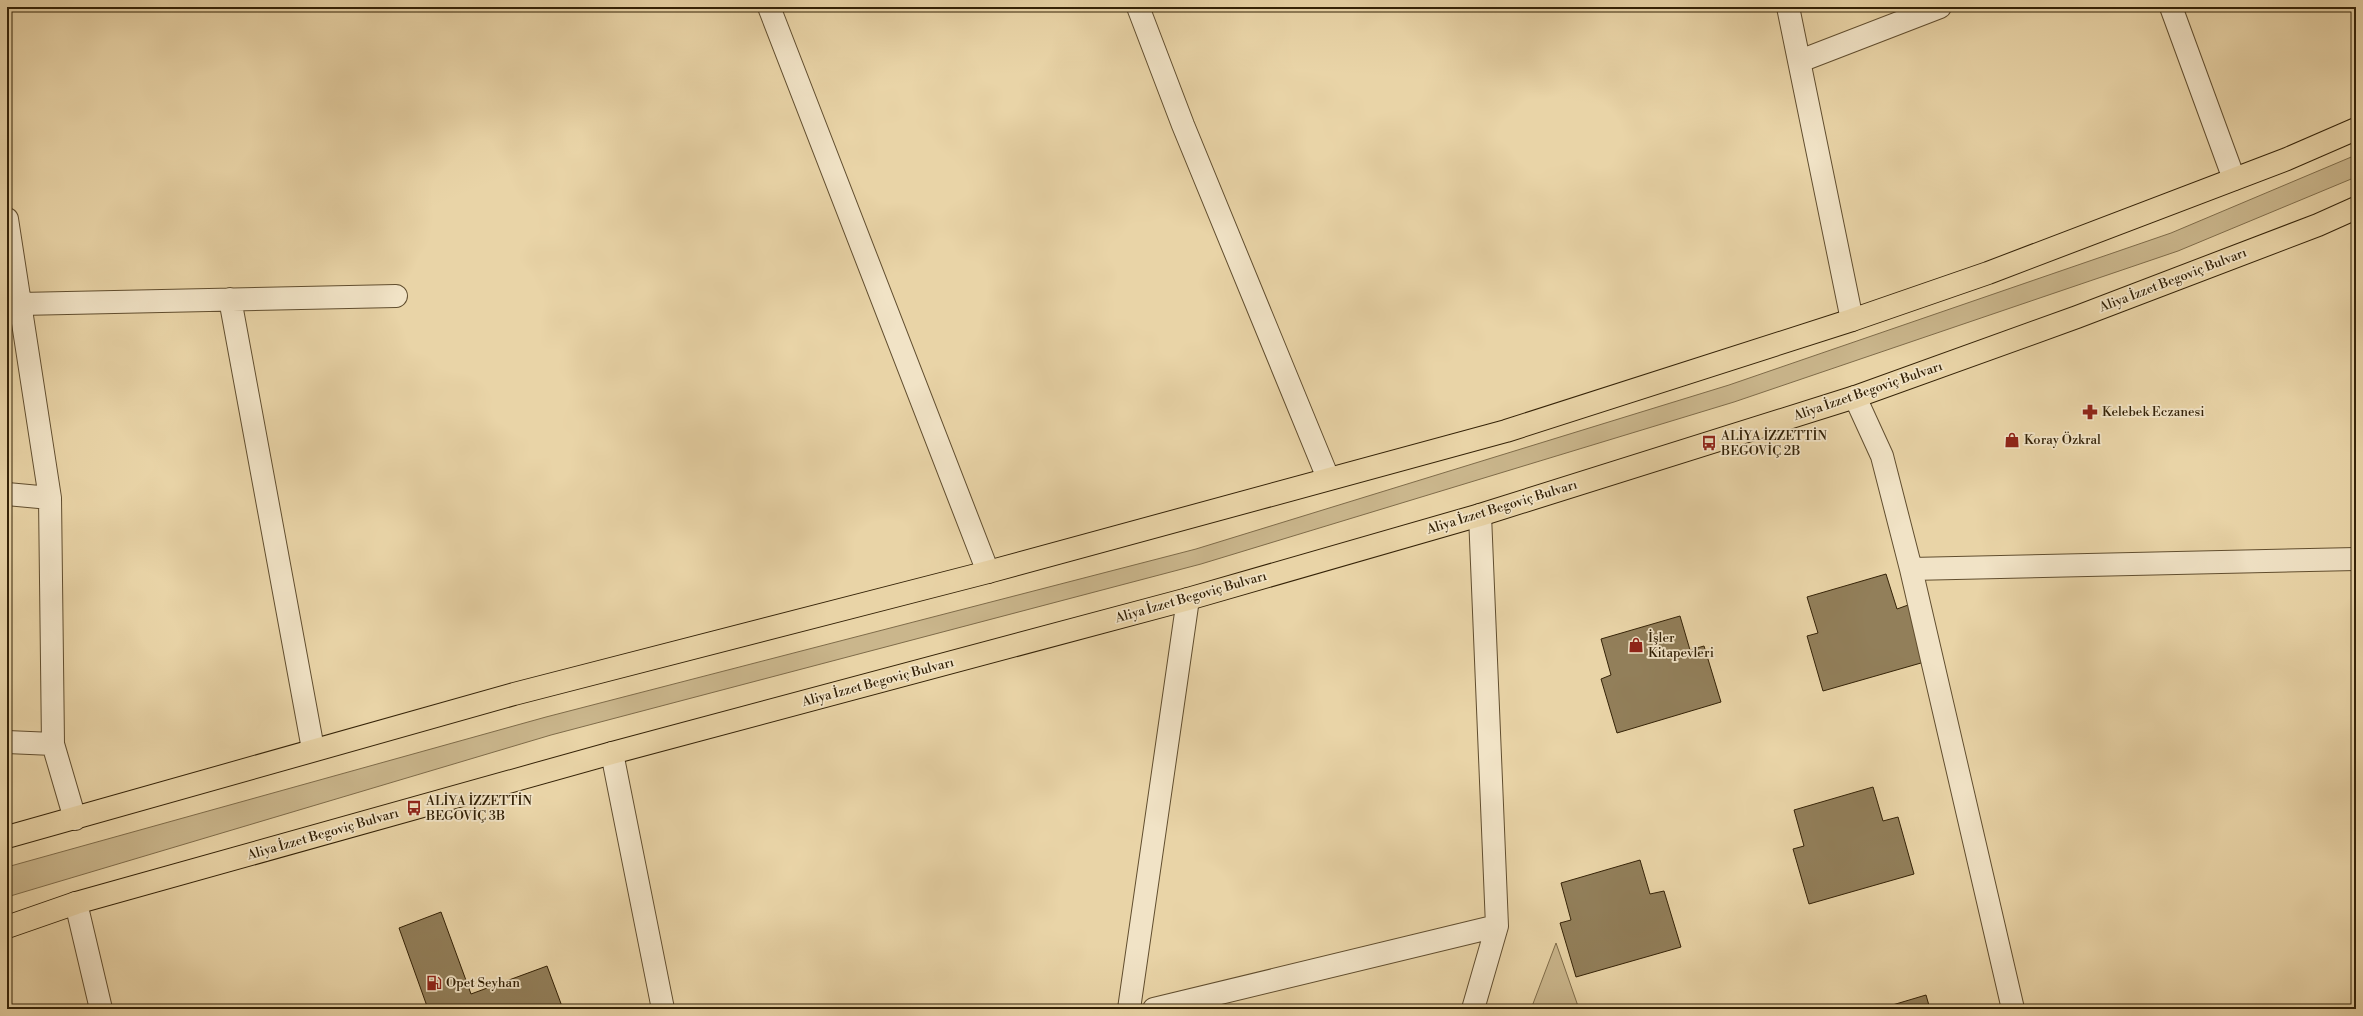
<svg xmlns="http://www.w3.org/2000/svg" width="2363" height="1016" font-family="'Libre Bodoni',serif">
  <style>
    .green { fill: #cab68c; stroke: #7f6c4a }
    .building { fill: #927f5a; stroke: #342207 }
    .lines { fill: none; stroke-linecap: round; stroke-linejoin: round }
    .minor-casing { stroke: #614e2f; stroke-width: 24 }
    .major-casing { stroke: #342207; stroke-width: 24 }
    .minor { stroke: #f1e3c6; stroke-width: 22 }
    .major { stroke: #e9d4a7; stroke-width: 22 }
    .labels { text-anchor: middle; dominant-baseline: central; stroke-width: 3.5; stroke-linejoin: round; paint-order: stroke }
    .street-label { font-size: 13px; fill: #342207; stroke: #f1e3c6 }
    .poi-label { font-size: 13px; fill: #342207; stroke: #f1e3c6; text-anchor: start }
  </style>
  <rect width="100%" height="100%" fill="#e9d4a7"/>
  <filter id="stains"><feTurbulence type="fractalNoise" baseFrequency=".005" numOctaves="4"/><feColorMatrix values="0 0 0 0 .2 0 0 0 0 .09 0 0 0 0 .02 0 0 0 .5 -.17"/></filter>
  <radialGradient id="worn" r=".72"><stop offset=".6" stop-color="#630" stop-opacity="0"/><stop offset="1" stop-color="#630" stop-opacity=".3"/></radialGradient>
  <path class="green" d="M2356,155V177L2178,251L1734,402L1201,564L551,735L7,897V867L546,717L1196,549L1729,385L2171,233Z
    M1556,943L1579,1009H1531Z"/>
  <path class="building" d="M1886,574L1897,609L1911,604L1928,661L1823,691L1807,636L1818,633L1807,597Z
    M1680,616L1690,650L1704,646L1721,702L1617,733L1601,679L1611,675L1601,639Z
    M1873,787L1883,821L1898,817L1914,874L1809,904L1793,849L1804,846L1794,810Z
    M1640,860L1650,894L1664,891L1681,947L1576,977L1560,923L1571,920L1561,883Z
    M441,912L471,994L547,966L563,1009H428L399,928Z
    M1926,995L1930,1009H1879Z"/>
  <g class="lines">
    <g class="minor-casing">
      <path id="minor" d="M769,7L988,572
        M1138,7L1183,125L1328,478
        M1788,7L1852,320
        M2171,7L2234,179
        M1800,61L1940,7
        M7,219L50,498L53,744L75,819
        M230,299L313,749
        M20,304L396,296
        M1855,397L1882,456L1911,569L2013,1009
        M7,494L50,498
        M1911,569L2356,559
        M7,742L53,744
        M612,753L663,1009
        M76,903L101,1009
        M1129,1009L1188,599
        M1154,1009L1497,926
        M1473,1009L1497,926L1480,515"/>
    </g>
    <g class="major-casing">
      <path id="major" d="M7,837L514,694L988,572L1506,431L1852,320L1988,273L2287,159L2356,129
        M7,927L76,903L612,753L1188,599L1480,515L1855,397L2077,317L2318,225L2356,208"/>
    </g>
    <use href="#minor" class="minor"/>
    <use href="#major" class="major"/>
  </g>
  <defs>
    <g id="pharmacy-bare" transform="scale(1.2)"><path d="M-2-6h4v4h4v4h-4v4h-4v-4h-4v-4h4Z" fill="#8f2418" stroke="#f1e3c6" stroke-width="2.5" paint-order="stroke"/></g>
    <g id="shop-bare" transform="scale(1.2)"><path d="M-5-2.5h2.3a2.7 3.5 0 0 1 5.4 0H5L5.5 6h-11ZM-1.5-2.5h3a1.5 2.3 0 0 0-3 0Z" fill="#8f2418" stroke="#f1e3c6" stroke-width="2.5" paint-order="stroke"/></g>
    <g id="bus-bare" transform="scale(1.2)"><path d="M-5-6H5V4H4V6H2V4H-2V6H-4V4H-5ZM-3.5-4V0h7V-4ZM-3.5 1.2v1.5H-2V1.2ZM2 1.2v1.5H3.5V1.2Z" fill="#8f2418" stroke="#f1e3c6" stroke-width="2.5" paint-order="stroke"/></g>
    <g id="fuel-bare" transform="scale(1.2)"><path d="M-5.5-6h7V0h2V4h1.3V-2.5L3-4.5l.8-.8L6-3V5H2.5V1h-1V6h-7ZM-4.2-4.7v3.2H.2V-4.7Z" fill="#8f2418" stroke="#f1e3c6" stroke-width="2.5" paint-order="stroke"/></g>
  </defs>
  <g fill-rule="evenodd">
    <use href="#pharmacy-bare" x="2090" y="412"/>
    <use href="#shop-bare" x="2012" y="440"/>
    <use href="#bus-bare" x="1709" y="443"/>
    <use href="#shop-bare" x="1636" y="645"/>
    <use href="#bus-bare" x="414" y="808"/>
    <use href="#fuel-bare" x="434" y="983"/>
  </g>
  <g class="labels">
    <g class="street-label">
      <text transform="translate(2173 280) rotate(-21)">Aliya İzzet Begoviç Bulvarı</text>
      <text transform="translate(1868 391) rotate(-19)">Aliya İzzet Begoviç Bulvarı</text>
      <text transform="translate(1502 507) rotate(-17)">Aliya İzzet Begoviç Bulvarı</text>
      <text transform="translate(1191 597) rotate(-16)">Aliya İzzet Begoviç Bulvarı</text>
      <text transform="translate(878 682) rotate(-15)">Aliya İzzet Begoviç Bulvarı</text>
      <text transform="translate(323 834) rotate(-16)">Aliya İzzet Begoviç Bulvarı</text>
    </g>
    <g class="poi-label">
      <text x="2102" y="412">Kelebek Eczanesi</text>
      <text x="1721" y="436">ALİYA İZZETTİN<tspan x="1721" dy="15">BEGOVİÇ 2B</tspan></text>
      <text x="2024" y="440">Koray Özkral</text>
      <text x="1648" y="638">İşler<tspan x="1648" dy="15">Kitapevleri</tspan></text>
      <text x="426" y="801">ALİYA İZZETTİN<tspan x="426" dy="15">BEGOVİÇ 3B</tspan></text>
      <text x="446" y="983">Opet Seyhan</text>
    </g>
  </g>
  <rect width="2363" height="1016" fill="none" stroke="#e9d4a7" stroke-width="24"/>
  <rect x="8" y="8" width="2347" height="1000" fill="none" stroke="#342207" stroke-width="2"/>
  <rect x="12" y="12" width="2339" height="992" fill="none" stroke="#342207"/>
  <rect width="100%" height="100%" filter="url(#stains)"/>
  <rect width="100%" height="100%" fill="url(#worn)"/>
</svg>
